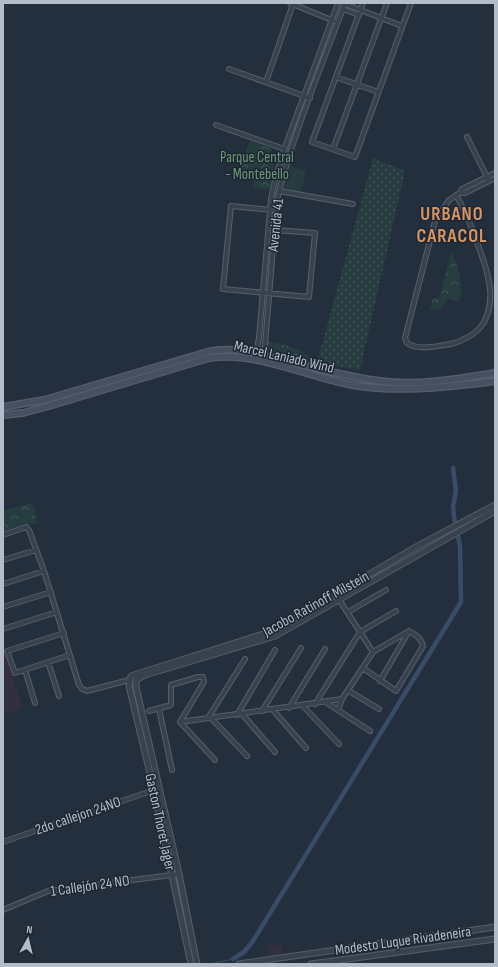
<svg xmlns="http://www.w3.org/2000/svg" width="498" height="967" font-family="'Sofia Sans Condensed',sans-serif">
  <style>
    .medical { fill: #32303f }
    .grass { fill: url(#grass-dots) }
    .park { fill: url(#park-crowns) }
    .pitch { fill: #263c3f }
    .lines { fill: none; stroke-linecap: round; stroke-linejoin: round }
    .stream { stroke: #394c67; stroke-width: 1 }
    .canal { stroke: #394c67; stroke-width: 4.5 }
    .minor-casing { stroke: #565f6c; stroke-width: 6 }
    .tertiary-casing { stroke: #565f6c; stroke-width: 7 }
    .secondary-casing { stroke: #565f6c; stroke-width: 8 }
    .minor { stroke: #38414e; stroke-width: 4 }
    .tertiary { stroke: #38414e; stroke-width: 5 }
    .secondary { stroke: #465061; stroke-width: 5.5 }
    .labels { text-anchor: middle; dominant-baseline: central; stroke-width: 3; stroke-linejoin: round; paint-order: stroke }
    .park-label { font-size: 15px; fill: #6b9a76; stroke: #1d2633 }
    .street-label { font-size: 15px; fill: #b4bcc9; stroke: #1d2633 }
    .district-label { font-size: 19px; font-weight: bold; letter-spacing: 1px; fill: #d59563; stroke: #1d2633 }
  </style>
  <defs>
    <pattern id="grass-dots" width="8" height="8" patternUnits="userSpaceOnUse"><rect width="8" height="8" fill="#263c3f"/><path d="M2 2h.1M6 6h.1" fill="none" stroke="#435659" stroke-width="1.8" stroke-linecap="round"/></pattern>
    <pattern id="park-crowns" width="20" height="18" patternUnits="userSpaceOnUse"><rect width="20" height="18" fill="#263c3f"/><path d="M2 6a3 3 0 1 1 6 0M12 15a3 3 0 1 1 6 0" fill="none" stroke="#435659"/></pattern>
  </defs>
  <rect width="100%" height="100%" fill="#242f3e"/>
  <path class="medical" d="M3,647L23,708L3,714Z
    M282,944L283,954L269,956L268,946Z"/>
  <path class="grass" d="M373,158L405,171L360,370L317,363Z"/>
  <path class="park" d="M250,141L272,149L270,157L275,159L269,190L253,188L254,180L238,178Z
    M451,251C459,268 463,282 460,301L449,299L440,309L430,310L433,298L440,297Z
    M265,341C282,343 306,350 317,363L265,350Z
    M32,503L38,523L3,533V511Z"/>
  <path class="pitch" d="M289,166L306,170L301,193L284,190Z"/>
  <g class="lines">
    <path class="stream" d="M210,964L233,959"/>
    <path class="canal" d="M233,959L244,952L253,941L461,602L460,546L454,517L453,506L456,491L453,468"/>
    <g class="minor-casing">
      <path id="minor" d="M290,3L334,21
        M363,3L312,142L355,157L411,3
        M345,4L402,26
        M343,9L359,15
        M229,69L310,98
        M336,77L378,92
        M266,82L293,4
        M216,125L284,149
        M467,137L489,181
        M333,149L387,3
        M279,191L353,204
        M460,193H465L495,178
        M456,195C466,212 473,230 479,248C489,274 498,305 480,328C471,337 463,341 451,344C437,346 419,351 407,343L405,338L435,221L449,200L460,193L462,189L495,173
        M272,210L231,206L223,289L309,297L315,233L275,230
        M264,357L277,200C293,133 321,68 345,3
        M255,360L259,337L271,199L276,175L288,139L338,3
        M3,535L26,527L29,530L44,571L79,685L82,689L87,691L129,680
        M3,560L36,550
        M3,584L44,571
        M338,598L373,652
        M3,607L51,592
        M348,612L386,590
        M3,629L57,612
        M64,633L7,651L15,673L70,655
        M48,662L59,696
        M25,670L35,703
        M380,681L409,631
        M349,691L379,709
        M327,703L370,731
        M315,704L360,632L396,611
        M303,706L339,744
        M289,708L325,649
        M159,709L172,770
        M273,710L306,748
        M338,710L342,699L373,652L409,631C416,635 421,638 423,646L396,691L363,668
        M149,711L171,705V685L198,677H203L204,682L180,722
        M262,711L301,648
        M242,714L275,752
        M237,715L275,650
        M208,718L245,659
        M211,718L247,756
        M180,722L342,699
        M180,722L215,760
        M3,842L154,790
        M3,910L48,891L179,874"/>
    </g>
    <g class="tertiary-casing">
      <path id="tertiary" d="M191,964L151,777L129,686L131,676L273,631L416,547L495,505
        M197,964L179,874L136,687V680L145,675L275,636L495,511
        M239,964L495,927
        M311,964L495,939"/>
    </g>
    <g class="secondary-casing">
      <path id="secondary" d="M3,407L44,400L207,352C233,346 256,353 281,360C314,367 346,377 380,381C418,386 457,379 495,373
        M3,415L23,413L49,406L209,358C257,351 305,376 352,385C400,393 447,387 495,381"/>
    </g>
    <use href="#minor" class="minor"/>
    <use href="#tertiary" class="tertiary"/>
    <use href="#secondary" class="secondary"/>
  </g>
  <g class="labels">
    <g class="park-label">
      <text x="257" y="157">Parque Central<tspan x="257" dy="17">- Montebello</tspan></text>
    </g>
    <g class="street-label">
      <text transform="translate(276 225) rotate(-84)">Avenida 41</text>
      <text transform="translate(284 357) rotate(13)">Marcel Laniado Wind</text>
      <text transform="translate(316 604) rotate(-29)">Jacobo Ratinoff Milstein</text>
      <text transform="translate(78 816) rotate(-19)">2do callejon 24NO</text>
      <text transform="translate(160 822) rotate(78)">Gaston Thoret Jager</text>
      <text transform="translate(90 886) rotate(-8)">1 Callejón 24 NO</text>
      <text transform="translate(403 941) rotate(-8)">Modesto Luque Rivadeneira</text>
    </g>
    <g class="district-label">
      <text x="452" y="214">URBANO<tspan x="452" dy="22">CARACOL</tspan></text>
    </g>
  </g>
  <rect width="498" height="967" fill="none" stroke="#b4bcc9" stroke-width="8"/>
  <g transform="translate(28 939) rotate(8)" stroke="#1d2633" stroke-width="3" paint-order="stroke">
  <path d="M0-3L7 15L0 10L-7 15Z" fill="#b4bcc9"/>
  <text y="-6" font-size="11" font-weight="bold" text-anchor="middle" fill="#b4bcc9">N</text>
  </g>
</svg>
